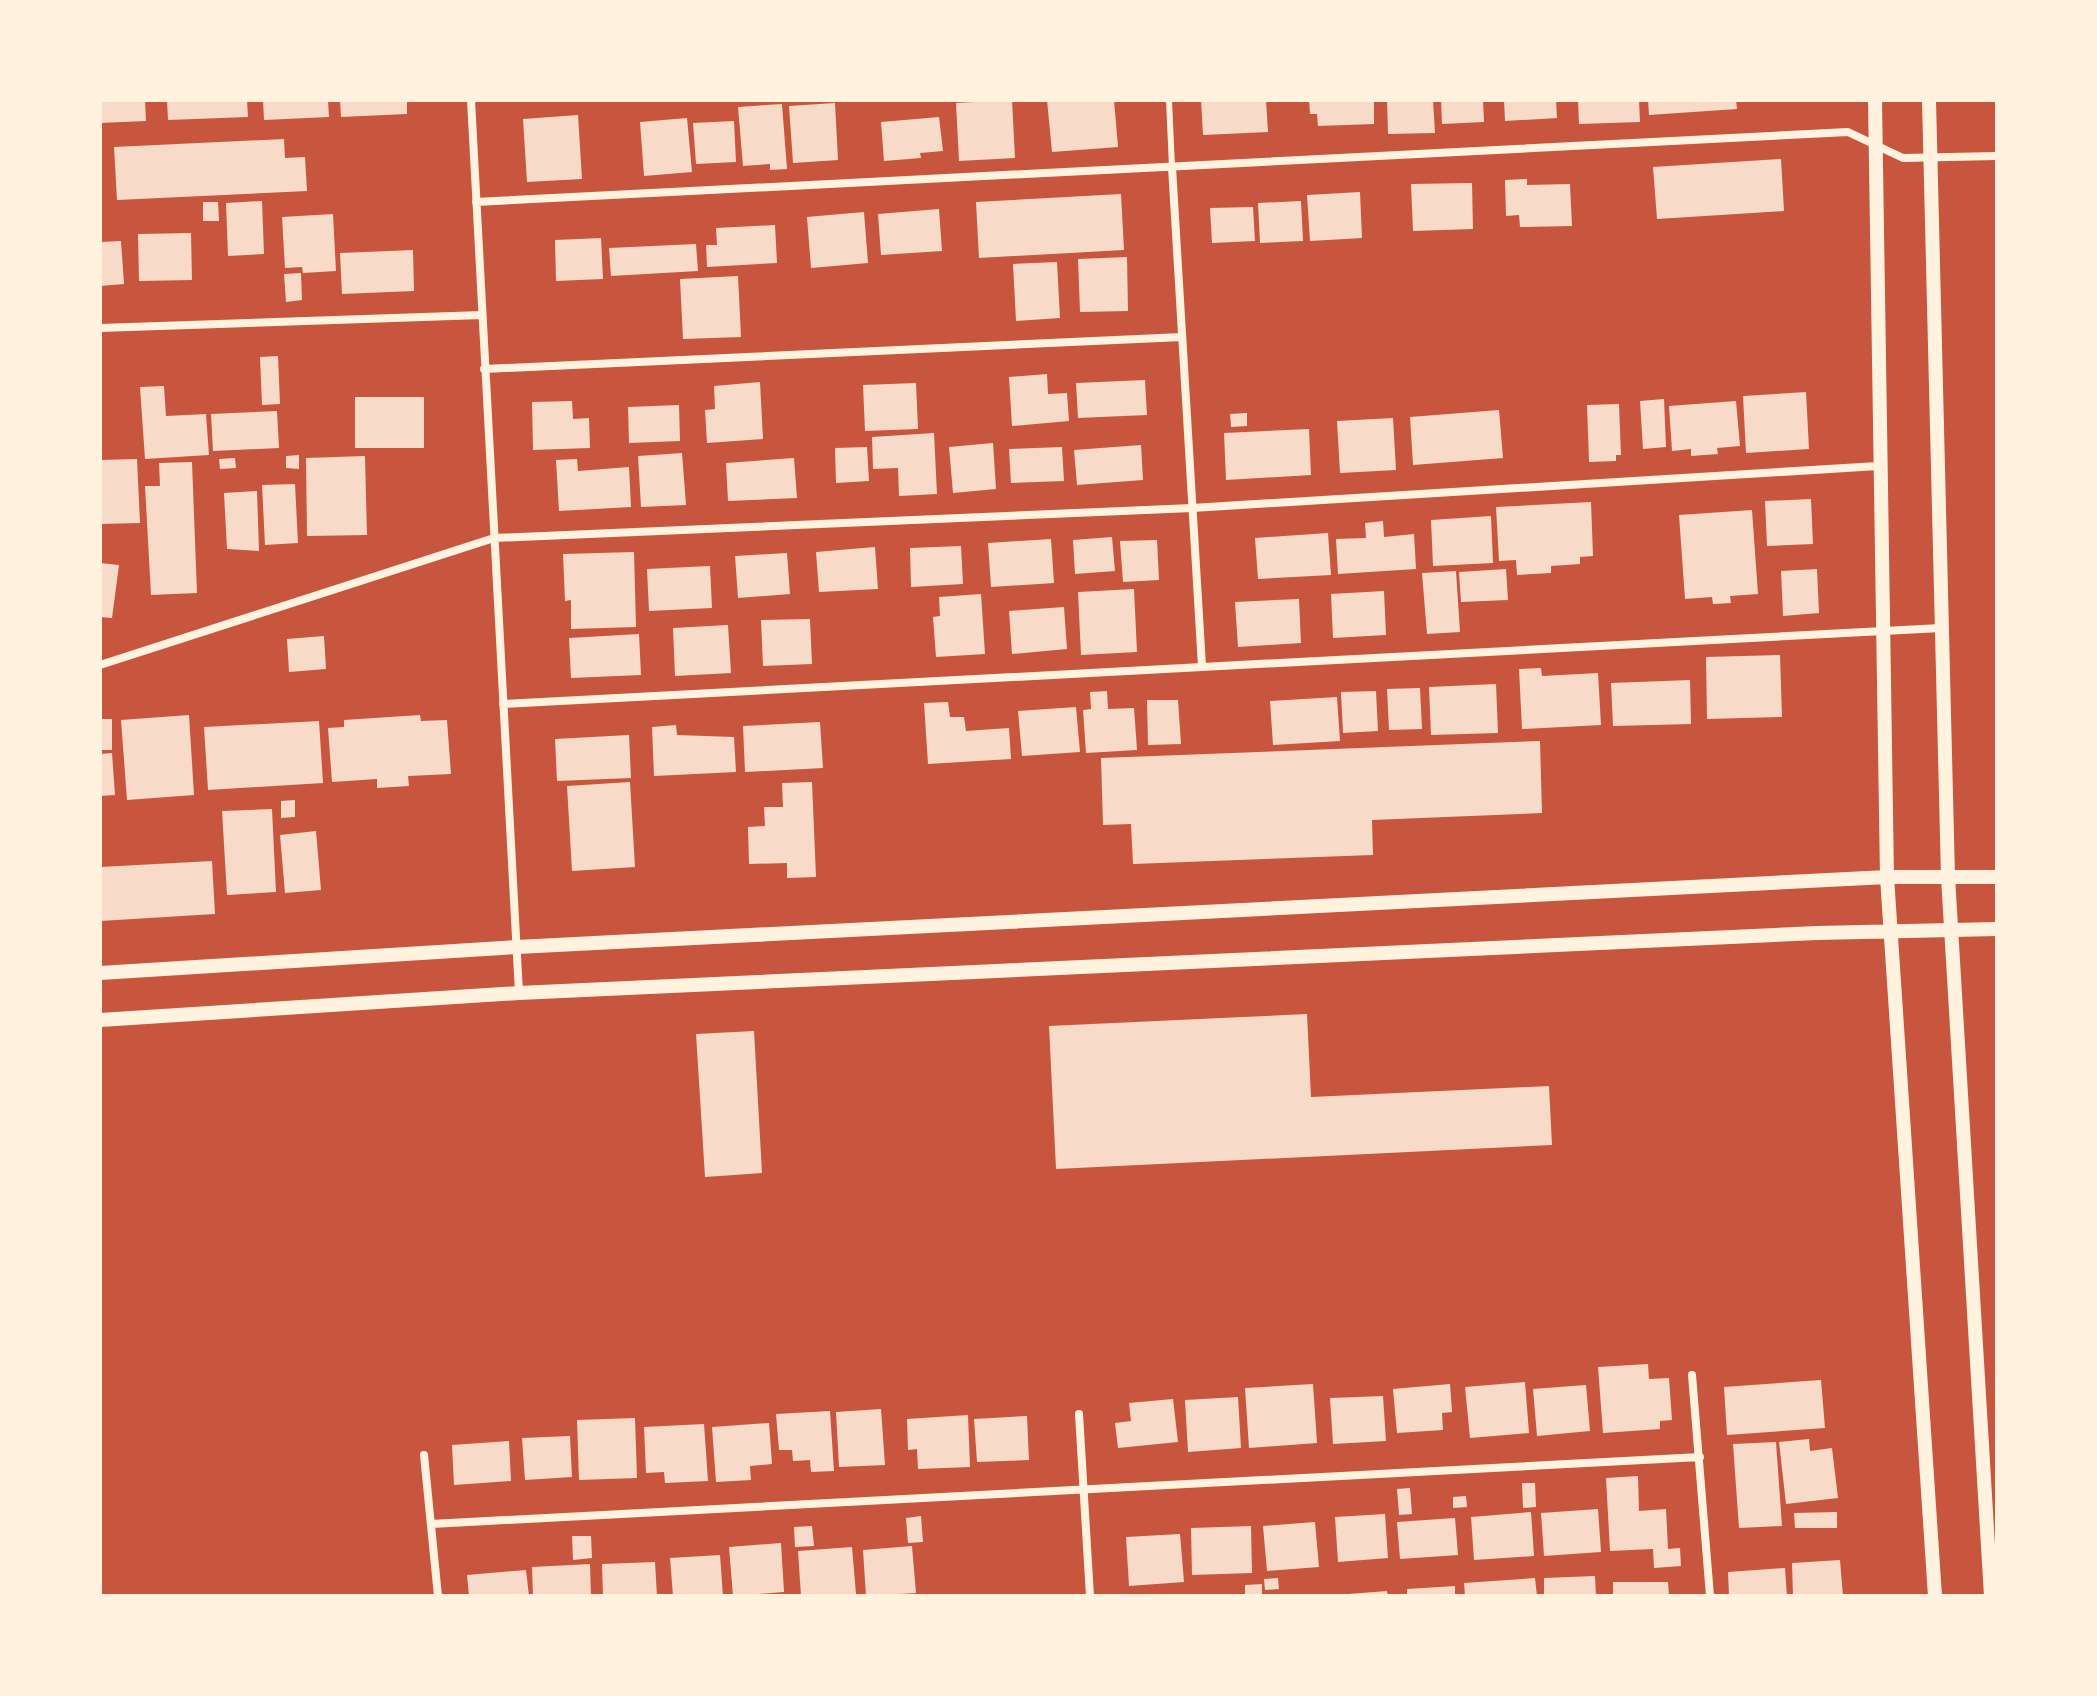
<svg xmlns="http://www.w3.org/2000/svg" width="2097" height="1696" font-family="'Nunito Sans',sans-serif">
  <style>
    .building { fill: #f7dbc8 }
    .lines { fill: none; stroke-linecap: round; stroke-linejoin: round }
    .service { stroke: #fff3e0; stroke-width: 6 }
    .minor { stroke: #fff3e0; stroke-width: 8 }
    .tertiary { stroke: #fff3e0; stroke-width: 14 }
  </style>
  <rect width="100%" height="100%" fill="#c8553d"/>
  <path class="building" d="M100,100H145L146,121L100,123Z
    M167,100H247L248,117L168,120Z
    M263,100H328L329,117L264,120Z
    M340,100H407V114L341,117Z
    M1012,100L1015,158L959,161L956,103Z
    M1047,100H1114L1118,147L1052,152Z
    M1201,100H1266L1268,132L1203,135Z
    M1309,100H1374V124L1318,126L1317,114H1310Z
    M1387,100H1433L1435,133L1388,134Z
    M1441,100H1483L1484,122L1442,124Z
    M1504,100H1556L1557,118L1505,121Z
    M1578,100H1639L1640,122L1579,124Z
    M1648,100H1736L1737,109L1649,115Z
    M835,103L838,160L793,163L789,106Z
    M782,104L787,169L770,170V164L743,166L738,107Z
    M578,115L582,179L527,182L523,119Z
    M939,117L943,151L920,153L921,158L884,161L881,122Z
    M687,118L692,172L644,176L640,122Z
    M734,121L736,162L696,164L693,123Z
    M284,139L285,158L305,157L307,191L117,200L114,147Z
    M1781,159L1784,211L1657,219L1653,167Z
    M1527,179V185L1570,184L1572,226L1520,227L1519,215L1506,216L1505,180Z
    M1472,183L1473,229L1413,231L1411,184Z
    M1360,192L1362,238L1310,241L1307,195Z
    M1121,194L1124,250L979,258L976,202Z
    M262,201L264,254L228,256L226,203Z
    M1301,201L1303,241L1260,243L1258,203Z
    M203,202H218L219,221H203Z
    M1253,207L1255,241L1212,243L1210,208Z
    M939,209L942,251L881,255L878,214Z
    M864,212L868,263L811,268L807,217Z
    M333,214L336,271L303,273L302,267L285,268L282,217Z
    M775,225L777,263L707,267L706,245H717L716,228Z
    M191,233L192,280L139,281L138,234Z
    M601,238L603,279L556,281L555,240Z
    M121,241L124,284L100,286V242Z
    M696,244L698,271L611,276L609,248Z
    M413,250L414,291L342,294L340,253Z
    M1127,257L1128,311L1080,312L1078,259Z
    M1057,262L1060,318L1016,321L1013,264Z
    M301,273L302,300L286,302L284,274Z
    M738,276L741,337L683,339L680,279Z
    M278,356L280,404L262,405L260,357Z
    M1047,374L1048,394L1067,393L1069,421L1012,426L1009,377Z
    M1145,380L1147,415L1078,418L1076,383Z
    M760,382L763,439L707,443L705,410L715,409L714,386Z
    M916,383L918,429L865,431L863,385Z
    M164,386L166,416L206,414L209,455L145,459L140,387Z
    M1806,392L1809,449L1746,453L1743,396Z
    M355,397H424V448H355Z
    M1664,399L1666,447L1643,449L1640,401Z
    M572,401L573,419L589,418L590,448L533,450L532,402Z
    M1736,401L1740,446L1717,448L1718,454L1691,456V449L1672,451L1669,406Z
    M1619,404L1621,455H1616V461L1589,462L1587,405Z
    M679,405L680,441L629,443L628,407Z
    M1499,410L1503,458L1413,465L1410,417Z
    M277,411L279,448L213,451L211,414Z
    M1247,413V426L1231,427L1230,414Z
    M1393,418L1396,470L1340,473L1337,421Z
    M1309,429L1311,475L1226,480L1224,433Z
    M934,433L937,494L899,496L898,468L873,469L872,437Z
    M993,443L996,489L953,493L949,447Z
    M1141,445L1143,480L1077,485L1074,450Z
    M867,447L869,481L836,483L835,448Z
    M1062,447L1064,481L1011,483L1009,449Z
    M682,453L686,505L641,507L638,456Z
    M299,455V469L286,468V456Z
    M365,456L367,535L307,536L306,458Z
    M235,458L236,468L220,469L219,459Z
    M794,458L797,498L728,501L726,463Z
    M137,459L140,523L100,524V460Z
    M577,459L578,471L629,467L631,507L559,511L556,460Z
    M192,462L197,593L151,595L145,486H160L159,463Z
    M295,484L298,543L265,545L262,485Z
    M257,491L259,551L227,549L224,493Z
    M1811,499L1813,544L1767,546L1765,501Z
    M1591,502L1593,556L1580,557V564L1551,566V573L1517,575L1516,560L1499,561L1496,507Z
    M1752,510L1758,594L1730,596L1731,603L1713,604L1712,597L1685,599L1679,515Z
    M1491,516L1493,563L1433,566L1431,520Z
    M1383,521L1384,537L1414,534L1416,569L1338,574L1336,539L1366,538L1365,523Z
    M1328,533L1331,575L1258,579L1255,538Z
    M1112,537L1115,571L1075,574L1073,540Z
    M1051,539L1054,583L991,587L988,543Z
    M1157,540L1159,580L1123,582L1120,541Z
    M961,546L963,584L911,587L910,548Z
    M875,547L878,589L819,592L816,552Z
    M634,552L636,627L571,629V600L565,601L563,554Z
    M787,553L790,594L738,598L735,556Z
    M100,563L119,565L112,618L100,617Z
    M710,566L712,608L649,611L647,569Z
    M1506,569L1508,600L1461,602L1459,572Z
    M1817,569L1819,613L1783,616L1781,571Z
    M1456,571L1460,632L1427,634L1422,573Z
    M1134,589L1137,652L1081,655L1078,592Z
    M1384,591L1386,635L1333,638L1331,594Z
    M981,594L985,654L936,657L933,617L940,616L939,597Z
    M1299,599L1301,643L1238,647L1235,602Z
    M1064,607L1067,649L1012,654L1009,611Z
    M810,619L812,664L763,666L761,620Z
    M728,625L731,673L675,676L673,628Z
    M639,634L641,675L571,678L569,638Z
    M324,636L326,669L289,672L287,639Z
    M1780,655L1782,717L1707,719L1706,657Z
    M1541,668L1542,676L1598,673L1601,725L1522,729L1519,669Z
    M1690,680L1691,724L1613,726L1611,683Z
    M1496,684L1498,733L1431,735L1429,687Z
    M1420,688L1422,729L1389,730L1387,689Z
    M1107,691L1108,709L1134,708L1137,750L1086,753L1083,710L1091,709L1090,692Z
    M1376,691L1378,731L1343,733L1341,692Z
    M1337,697L1340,741L1273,745L1270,701Z
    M1147,700H1178L1181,744L1148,745Z
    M948,702L950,717H964L966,731L1009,728L1011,759L928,764L924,703Z
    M1076,707L1080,752L1022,756L1018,711Z
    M189,715L194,795L127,800L121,720Z
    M420,715L421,721L447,720L451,774L408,776L409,786L377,788V779L332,782L328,728L344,727V720Z
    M100,719H112V750H100Z
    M319,721L323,783L208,790L204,727Z
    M820,722L823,768L745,772L743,726Z
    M676,725L677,735L734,737L736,772L654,776L652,727Z
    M629,735L631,778L557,781L555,739Z
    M1540,741L1542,813L1372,820L1373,855L1133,864L1131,824L1103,825L1101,758Z
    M112,753L115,795L100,796V754Z
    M630,782L635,867L572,871L567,786Z
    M812,782L816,877L787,878V863L749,864L748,827L765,826L764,807H783L782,783Z
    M295,800V817L281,818V801Z
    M272,809L276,892L227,895L222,811Z
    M316,831L321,890L285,893L280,835Z
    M212,861L215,914L100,921V867Z
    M1307,1014L1311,1097L1549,1086L1552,1145L1056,1169L1049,1026Z
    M754,1031L762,1173L705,1177L696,1034Z
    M1648,1364L1649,1379L1669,1378L1672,1420L1660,1421V1429L1603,1433L1598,1367Z
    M1821,1380L1825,1428L1727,1435L1724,1387Z
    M1525,1382L1529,1433L1470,1438L1465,1387Z
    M1313,1384L1317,1443L1249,1448L1245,1388Z
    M1450,1384L1452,1412L1442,1413L1443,1430L1397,1433L1393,1389Z
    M1586,1385L1590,1431L1537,1436L1533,1389Z
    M1383,1396L1386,1441L1333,1444L1330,1398Z
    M1238,1397L1241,1448L1188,1452L1185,1400Z
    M1173,1399L1178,1442L1118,1448L1115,1423L1131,1421L1129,1403Z
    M881,1409L885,1465L839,1467L836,1412Z
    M830,1411L834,1471L811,1472L810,1460L793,1461L792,1450H779L776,1414Z
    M968,1415L970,1467L918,1469L917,1449L908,1450L907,1419Z
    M1027,1416L1029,1460L977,1462L974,1419Z
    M635,1418L637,1478L579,1480L577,1420Z
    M769,1423L772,1464L750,1466L751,1480L716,1482L712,1427Z
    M704,1424L708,1481L665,1483L664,1472L646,1473L644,1427Z
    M570,1436L572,1477L525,1480L522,1438Z
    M1809,1439L1810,1451L1832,1448L1838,1498L1786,1504L1779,1442Z
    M509,1441L511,1481L454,1485L452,1445Z
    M1776,1442L1782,1526L1739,1528L1733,1444Z
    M1638,1476L1639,1511L1666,1509L1668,1549L1680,1548L1681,1566L1654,1568L1653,1549L1610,1551L1606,1478Z
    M1522,1483H1535L1536,1507L1523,1508Z
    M1410,1488L1412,1514L1399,1515L1397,1489Z
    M1466,1496L1467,1507L1453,1508V1497Z
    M1598,1509L1601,1552L1544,1556L1541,1513Z
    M1531,1512L1534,1556L1474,1560L1471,1517Z
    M1837,1512V1528H1795L1794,1513Z
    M1385,1514L1388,1558L1338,1562L1335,1517Z
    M921,1516L923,1542L908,1543L906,1518Z
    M1455,1518L1458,1555L1400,1559L1397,1522Z
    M1315,1522L1319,1567L1267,1571L1263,1526Z
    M812,1526L814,1546L795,1547L794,1527Z
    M1251,1526L1252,1573L1192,1575L1191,1528Z
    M1180,1534L1184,1582L1129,1586L1126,1537Z
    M572,1536H591L592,1558L573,1560Z
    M781,1543L784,1592L733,1596L729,1547Z
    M912,1546L916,1593L866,1596L863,1550Z
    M852,1547L856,1594L801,1596L798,1551Z
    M720,1555L723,1596H673L670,1558Z
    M1840,1560L1843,1596H1793L1792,1563Z
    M655,1562L657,1596H603L602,1564Z
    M590,1564L591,1596H533L532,1567Z
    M1785,1568L1787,1596H1729L1728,1572Z
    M526,1570L529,1596H469L467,1575Z
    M1595,1576L1596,1596H1544V1578Z
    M1278,1578L1279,1589L1265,1590L1264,1579Z
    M1535,1578L1537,1596H1465L1464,1583Z
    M1613,1582H1668L1669,1596H1613Z
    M1262,1584V1595H1245V1585Z
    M1455,1586V1596H1407V1589Z
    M1387,1591L1388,1596H1348V1594Z"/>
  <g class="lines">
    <path class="service" d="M1169,100L1172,167"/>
    <path class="minor" d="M471,100L519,993
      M1172,167L1202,666
      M476,202L1848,132L1903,158L1997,156
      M100,328L482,315
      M484,369L1182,337
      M100,665L494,538L1192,508L1878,466
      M503,704L1941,628
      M1692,1375L1710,1596
      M1079,1414L1090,1596
      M424,1455L438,1596
      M431,1524L1700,1457"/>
    <path class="tertiary" d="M1875,100L1887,877L1935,1596
      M1929,100L1948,877L1991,1596
      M100,973L517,947L1887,877H1997
      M100,1020L519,993L1817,933L1997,929"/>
  </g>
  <rect width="2097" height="1696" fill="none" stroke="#fff3e0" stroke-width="204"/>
</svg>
